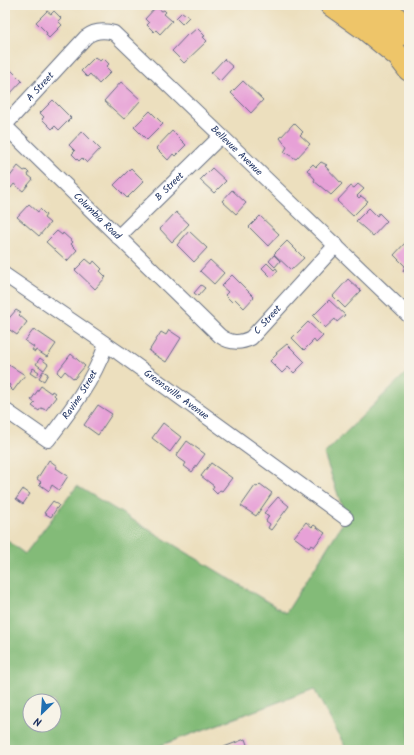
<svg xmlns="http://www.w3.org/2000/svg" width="414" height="755" font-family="Kalam,sans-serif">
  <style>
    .forest { fill: #83bb78; stroke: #4f756b; fill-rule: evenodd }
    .building { fill: #e7a1d7 }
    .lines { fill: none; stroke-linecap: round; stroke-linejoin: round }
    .street-casing { stroke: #646d80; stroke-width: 16 }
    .highway-casing { stroke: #646d80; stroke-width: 24 }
    .street { stroke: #fff; stroke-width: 14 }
    .highway { stroke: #eec569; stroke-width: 22 }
    .labels { text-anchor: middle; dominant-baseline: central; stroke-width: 4; stroke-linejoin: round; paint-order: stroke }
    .street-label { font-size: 10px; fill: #1b2f5e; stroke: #f7f3e8 }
  </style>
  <rect width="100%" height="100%" fill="#f7f3e8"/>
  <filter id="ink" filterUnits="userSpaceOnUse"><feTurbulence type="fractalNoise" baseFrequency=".025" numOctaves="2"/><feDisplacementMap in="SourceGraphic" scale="8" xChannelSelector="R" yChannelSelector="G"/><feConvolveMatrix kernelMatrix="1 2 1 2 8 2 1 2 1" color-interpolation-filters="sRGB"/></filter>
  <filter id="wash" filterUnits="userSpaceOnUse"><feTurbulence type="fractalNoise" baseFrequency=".012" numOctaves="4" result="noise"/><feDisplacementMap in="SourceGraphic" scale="16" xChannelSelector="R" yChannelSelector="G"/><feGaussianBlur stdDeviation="0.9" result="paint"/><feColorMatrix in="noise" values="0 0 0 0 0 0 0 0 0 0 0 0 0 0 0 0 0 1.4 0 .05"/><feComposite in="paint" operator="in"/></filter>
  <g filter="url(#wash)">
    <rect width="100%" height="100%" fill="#ecdfbe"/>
    <path class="forest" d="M409,370V750H347L314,689L148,750H5V539L25,554L77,486L286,613L346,518L324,454ZM30,701H54V725H30Z"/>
    <g id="blocks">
      <path class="building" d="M156,7L162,11L164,10L166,12L164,14L172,21L160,34L156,30L154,32L147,25L149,23L145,19Z
        M47,11L51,14L54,11L61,18L58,21L62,25L49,38L46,35L47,33L36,22Z
        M182,12L189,17L182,24L176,18Z
        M197,28L205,36L203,37L207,41L184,63L172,51L188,34L189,35Z
        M95,57L100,61L103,58L109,64L106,67L111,72L99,84L90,74L87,77L81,71Z
        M224,59L233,67L220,81L211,73Z
        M6,65L22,81L9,95L5,92Z
        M243,81L263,100L251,113L231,93Z
        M121,82L141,100L124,119L104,101Z
        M53,100L71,118L59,130L55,126L52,129L42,119L44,117L40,113Z
        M150,111L163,124L147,140L134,127Z
        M294,123L303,132L300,135L310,144L296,159L284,152L287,147L280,138Z
        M82,131L100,149L87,163L82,158L79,161L72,154L75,151L69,145Z
        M172,131L186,145L175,156L173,154L168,160L156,148Z
        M321,162L327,165L325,166L342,184L331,195L314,181L315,179L307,170L313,164L316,167Z
        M18,166L24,171L26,170L29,173L28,175L33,179L23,191L14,184L11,188L5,183Z
        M131,168L144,181L127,198L114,185Z
        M212,168L226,181L214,193L200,180Z
        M358,184L364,189L357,196L359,198L361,196L368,201L353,216L337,201L351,186L354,188Z
        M232,190L246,203L236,214L222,201Z
        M29,204L38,212L40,209L46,215L44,218L50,223L39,236L17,217Z
        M369,208L377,216L379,213L387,221L373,236L356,221Z
        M176,212L189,224L172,242L160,229Z
        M260,216L279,234L268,246L249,227Z
        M57,231L62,235L63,233L73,242L71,244L77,250L67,261L46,242Z
        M189,231L207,248L194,262L177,245Z
        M287,241L304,258L291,270L274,254Z
        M405,243L409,246V276L403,271L405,266L394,255Z
        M274,255L280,261L275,267L269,261Z
        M86,259L92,264L94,261L102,269L100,271L106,277L95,289L75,270Z
        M210,260L224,273L214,284L200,271Z
        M267,263L274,270L276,268L278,271L271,277L262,268Z
        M232,275L254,297L244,308L235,299L232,302L225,295L228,292L221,286Z
        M348,279L361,291L345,308L333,296Z
        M201,285L205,288L198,296L194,293Z
        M329,300L345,315L337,322L335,319L325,328L313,316Z
        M16,310L21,313L19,315L27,322L17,335L7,328L5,329V323Z
        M308,322L323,336L316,343L314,340L304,350L292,338Z
        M34,329L56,344L47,357L36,350L35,352L32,350L34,347L25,341Z
        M169,330L181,338L166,362L149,351L161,332L166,335Z
        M287,344L305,362L294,373L288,367L282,373L270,361L277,354L276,353Z
        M71,354L85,366L74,379L65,371L61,376L57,372Z
        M40,358L48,364L44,370L36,364Z
        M9,365L25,375L13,391L9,387L10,385L5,381V371Z
        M33,368L39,372L36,377L30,373Z
        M43,371L48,374L44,381L39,378Z
        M41,386L51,393L52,391L55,393L54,395L56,397L46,410L41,408L39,411L32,406L35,403L31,400Z
        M98,405L112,414L98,435L84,425Z
        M163,423L181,437L170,452L152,438Z
        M187,441L205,454L192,472L184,466L186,463L176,456Z
        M49,460L57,466L56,468L68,476L59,490L52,485L49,491L39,484L41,482L37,479Z
        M211,463L232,478L222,491L220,490L217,494L212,489L214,486L201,476Z
        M260,484L272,493L256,516L241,506L255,486L257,487Z
        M23,489L30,494L23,504L16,499Z
        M278,497L289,506L271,530L268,528L270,524L266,521L269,516L264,513Z
        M53,501L59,505L51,517L44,513Z
        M306,522L312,527L314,525L325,533L314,547L311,545L309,548L294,537Z
        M245,739L249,750H216Z"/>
    </g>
  </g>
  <g filter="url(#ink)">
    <use href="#blocks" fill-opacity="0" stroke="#646d80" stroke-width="1"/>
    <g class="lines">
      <g class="street-casing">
        <g id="street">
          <path id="s1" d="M5,125L86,37C95,30 104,30 114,33L409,316"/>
          <path id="s2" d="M5,126L220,336C230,343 239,344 251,338L336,245"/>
          <path id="s3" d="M118,237L221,136"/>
          <path id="s4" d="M5,275L119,353L346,518"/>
          <path id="s5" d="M5,410L48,440C71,410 93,381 106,345"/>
        </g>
      </g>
      <g class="highway-casing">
        <path id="highway" d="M331,5L365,29L398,56
          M359,5L409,70
          M386,5L409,35"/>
      </g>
      <use href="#street" class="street"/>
      <use href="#highway" class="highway"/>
    </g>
  </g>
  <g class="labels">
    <g class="street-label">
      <text stroke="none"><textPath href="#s1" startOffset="52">A Street</textPath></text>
      <text stroke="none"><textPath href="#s1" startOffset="319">Bellevue Avenue</textPath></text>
      <text stroke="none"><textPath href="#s3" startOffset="72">B Street</textPath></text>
      <text stroke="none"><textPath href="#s2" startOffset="129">Columbia Road</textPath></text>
      <text stroke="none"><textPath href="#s2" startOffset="358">C Street</textPath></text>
      <text stroke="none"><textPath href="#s5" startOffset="108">Ravine Street</textPath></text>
      <text stroke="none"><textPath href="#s4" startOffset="209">Greensville Avenue</textPath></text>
    </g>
  </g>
  <rect width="414" height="755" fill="none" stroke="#f7f3e8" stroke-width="20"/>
  <g transform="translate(42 713) rotate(205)"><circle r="19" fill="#f7f3e8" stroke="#9fa5b1"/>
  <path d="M0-3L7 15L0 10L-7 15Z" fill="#1f6fb2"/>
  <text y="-6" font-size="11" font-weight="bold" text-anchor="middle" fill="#1b2f5e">N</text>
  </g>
</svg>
